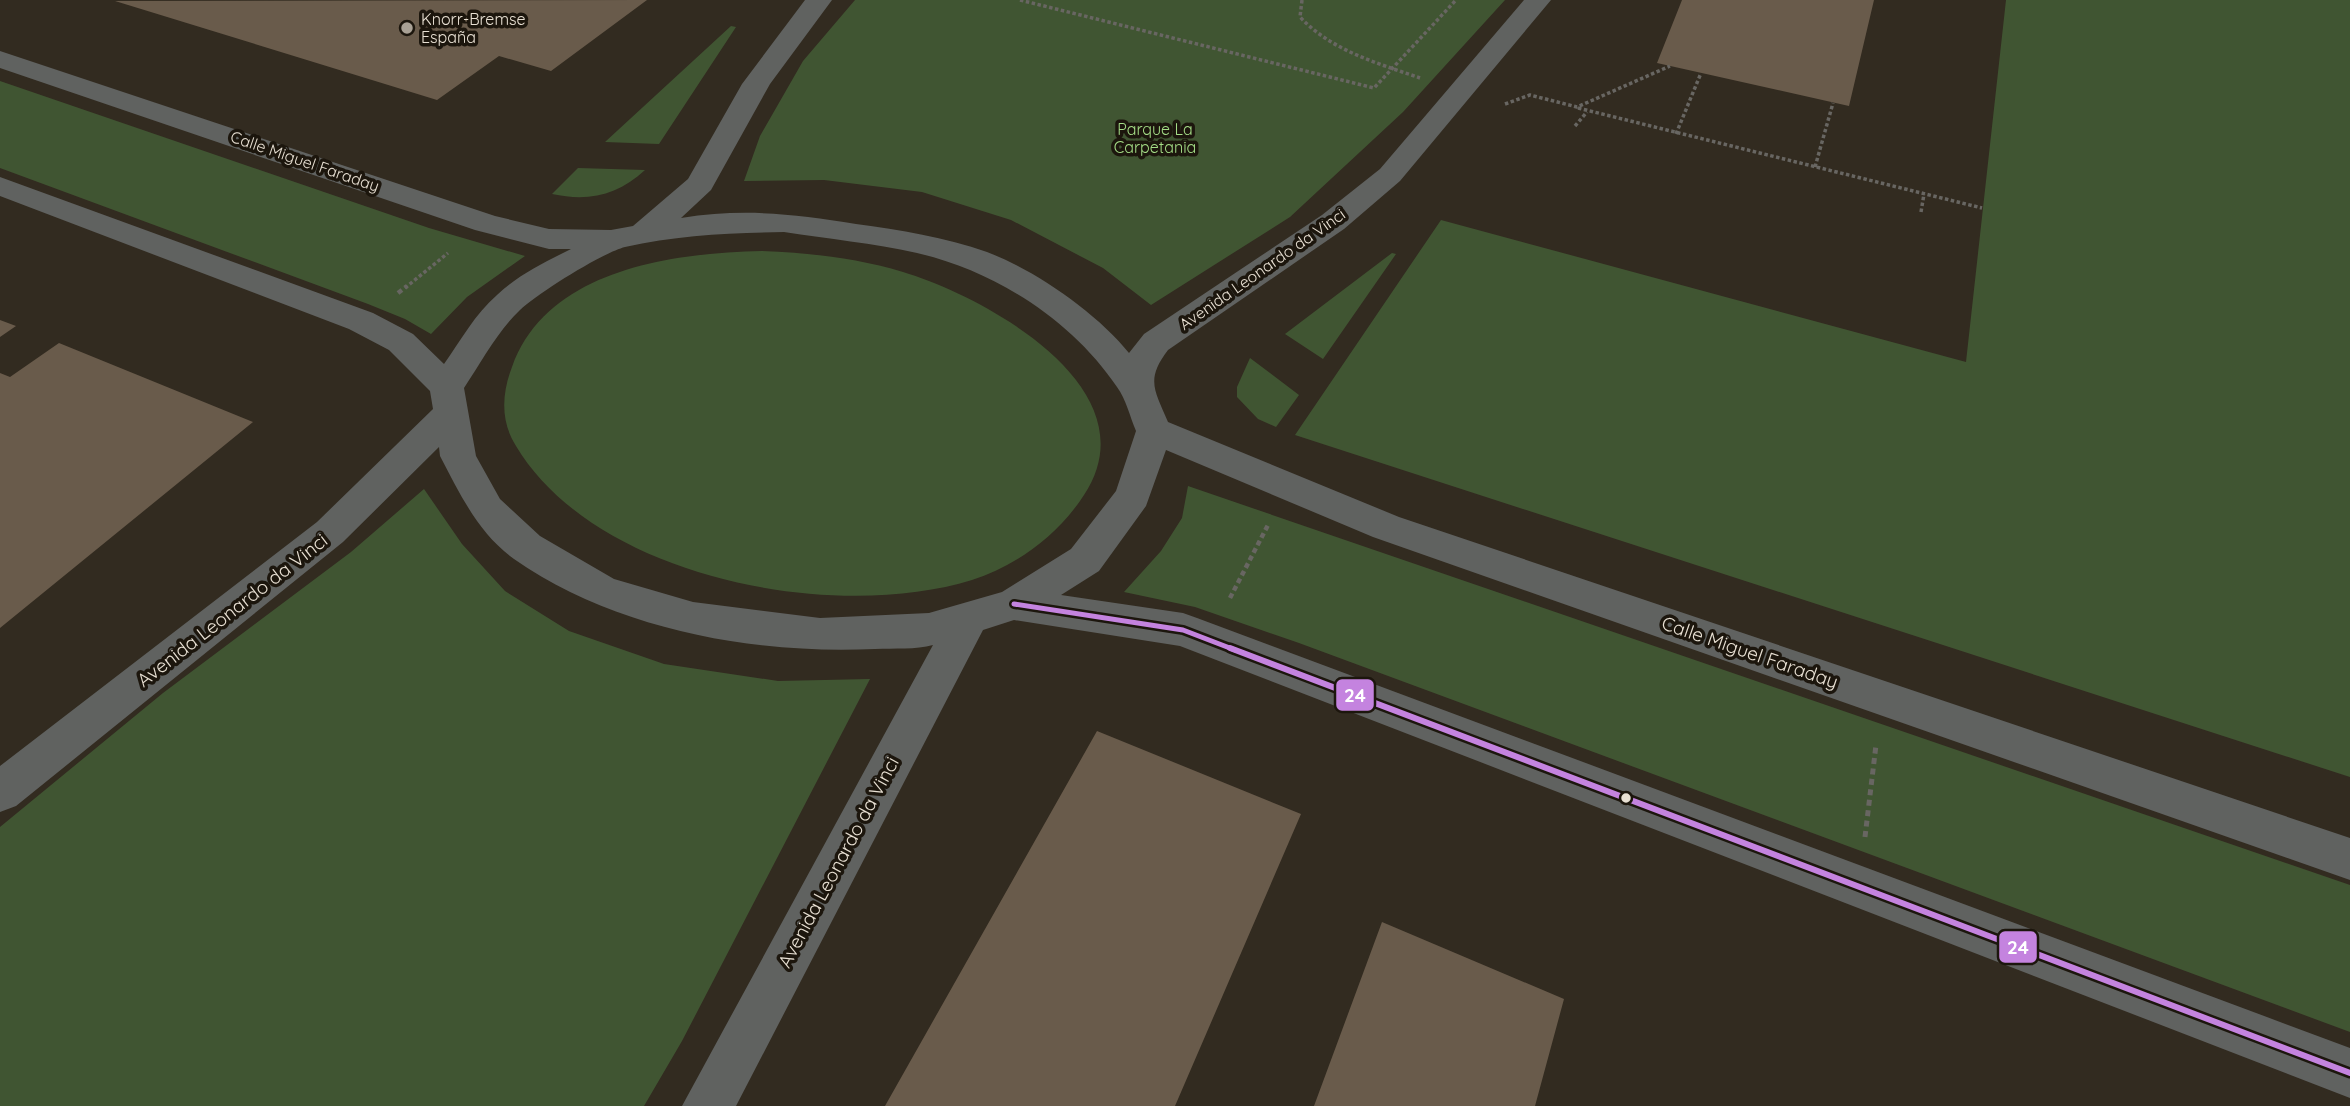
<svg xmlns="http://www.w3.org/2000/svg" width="2350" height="1106" font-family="Quicksand,sans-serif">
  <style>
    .green { fill: #405532 }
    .building { fill: #695b4b }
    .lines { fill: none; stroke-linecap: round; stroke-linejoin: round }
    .path-far2 { stroke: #686662; stroke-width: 3.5; stroke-dasharray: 3.5 2.5; stroke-linecap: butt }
    .path-far1 { stroke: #686662; stroke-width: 4.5; stroke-dasharray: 5 3.5; stroke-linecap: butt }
    .path { stroke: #686662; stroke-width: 5; stroke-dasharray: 6 4.5; stroke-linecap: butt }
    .minor { fill: #606260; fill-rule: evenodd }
    .bus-1-far1-casing { stroke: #1c160d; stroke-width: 10 }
    .bus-1-casing { stroke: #1c160d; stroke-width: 11 }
    .bus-1-far1 { stroke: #c483df; stroke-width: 5 }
    .bus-1 { stroke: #c483df; stroke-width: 6 }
    .poi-dot { fill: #a9a195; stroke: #1c160d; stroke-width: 2.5 }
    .bus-dot { fill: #e9e1d4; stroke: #1c160d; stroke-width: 2.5 }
    .labels { text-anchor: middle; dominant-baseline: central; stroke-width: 7; stroke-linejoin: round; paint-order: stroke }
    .far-poi-label { font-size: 16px; fill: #e9e1d4; stroke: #1c160d; text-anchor: start }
    .far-park-label { font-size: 16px; fill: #a5de87; stroke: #1c160d }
    .far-street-label { font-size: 16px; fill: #e9e1d4; stroke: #1c160d }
    .street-label { font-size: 19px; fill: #e9e1d4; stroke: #1c160d }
    .line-badge { stroke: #1c160d; stroke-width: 2.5 }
    .badge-label { font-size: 19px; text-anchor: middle; font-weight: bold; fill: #fff }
  </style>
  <rect width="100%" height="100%" fill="#322b20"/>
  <path class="green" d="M855,0H1505L1403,112L1290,217L1151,305L1103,268L1011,220L922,192L824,180L744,181L760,136L803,61Z
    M2006,0H2350V777L1295,435L1441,220L1966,362Z
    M731,26L736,27L659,144L605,142Z
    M0,81L429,228L525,256L467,297L431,334L405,319L368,304L0,168Z
    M578,168L645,170C618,195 589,202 552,194Z
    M762,251C810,253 857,258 903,272C986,297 1154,389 1084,495C1058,535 1018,565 972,580C833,623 595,578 516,446C500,421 502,393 512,367C547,269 673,253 762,251Z
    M1392,253L1396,254L1323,359L1285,334Z
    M1250,358L1299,395L1276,427L1258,419L1237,397V387Z
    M1188,486L2350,885V1032L1299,643L1195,607L1124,592L1161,551L1182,518Z
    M424,489L462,544L505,591L569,631L664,664L778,681L870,679L682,1041L644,1106H0V827L163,693L351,552Z"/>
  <path class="building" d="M647,0L551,71L499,56L437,100L115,1Z
    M1682,0H1874L1849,106L1657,63Z
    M0,320L16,326L0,337Z
    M59,343L253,422L0,628V373L10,377Z
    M1097,731L1301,814L1175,1106H885Z
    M1382,922L1564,999L1535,1106H1314Z"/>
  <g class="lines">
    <path class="path-far2" d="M1020,0L1374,88L1456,0
      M1302,0L1300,17C1332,51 1377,63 1420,78
      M1505,104L1530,95L1577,107L1670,66
      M1578,108L1982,208
      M1575,126L1587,112
      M1676,134L1701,73
      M1815,167L1833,103
      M1921,212L1924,194
      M405,288L448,253"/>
    <path class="path-far1" d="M398,293L407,286
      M1230,598L1268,525"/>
    <path class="path" d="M1865,837L1876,745"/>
    <path class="minor" d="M805,0H832L770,84L711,190L681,218C744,208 795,214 856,224C900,230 945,237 987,252C1035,270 1097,313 1129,353L1144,334L1322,215L1380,169L1524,0H1551L1400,181L1344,229L1168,350C1145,380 1155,391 1168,422L1399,517L2350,838V880L1373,537L1166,450L1146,506L1099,571L1061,595L1183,613L1197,618L2350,1048V1098L1180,646L1014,620L983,630L736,1106H682L933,645C916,650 894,648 875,649C754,655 614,629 514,559C478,533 460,494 440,456L439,447L343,542L16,806L0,812V766L317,522L433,409L430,391L389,350L349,329L0,196V177L373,313L413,334L444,364C461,340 475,314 497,295C518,275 545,262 571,249H549L475,230L0,68V51L495,216L549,229L611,230L633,226L688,179L742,84ZM784,232C828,239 873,243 917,253C995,271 1072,320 1117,387C1126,399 1130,417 1136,431L1116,491L1071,549L1002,592L929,613L820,618L693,602L614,579L540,536L500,499L476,456L464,388C482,361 497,332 520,310C538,293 602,253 625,247C677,235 731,233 784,232Z"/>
    <g class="bus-1-far1-casing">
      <path id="bus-1-far1" d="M1014,604L1183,630L1235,650"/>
    </g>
    <g class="bus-1-casing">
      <path id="bus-1" d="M1230,648L2350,1073"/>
    </g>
    <use href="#bus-1-far1" class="bus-1-far1"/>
    <use href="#bus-1" class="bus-1"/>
  </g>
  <circle class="poi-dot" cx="407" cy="28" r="7"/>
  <circle class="bus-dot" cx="1626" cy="798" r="6"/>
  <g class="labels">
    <g class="far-poi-label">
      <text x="421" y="19">Knorr-Bremse<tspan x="421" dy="18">España</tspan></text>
    </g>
    <g class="far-park-label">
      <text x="1155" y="129">Parque La<tspan x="1155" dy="18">Carpetania</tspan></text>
    </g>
    <g class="far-street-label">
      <text transform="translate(305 161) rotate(19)">Calle Miguel Faraday</text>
      <text transform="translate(1262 269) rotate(-35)">Avenida Leonardo da Vinci</text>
    </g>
    <g class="street-label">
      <text transform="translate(232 610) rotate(-38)">Avenida Leonardo da Vinci</text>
      <text transform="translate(1750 652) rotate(19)">Calle Miguel Faraday</text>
      <text transform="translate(838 862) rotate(-62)">Avenida Leonardo da Vinci</text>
    </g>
  </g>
  <g class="line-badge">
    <rect x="1335" y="678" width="40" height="34" rx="7" fill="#c483df"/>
    <rect x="1998" y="930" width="40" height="34" rx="7" fill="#c483df"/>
  </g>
  <g class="badge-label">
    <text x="1355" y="702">24</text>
    <text x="2018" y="954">24</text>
  </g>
</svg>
